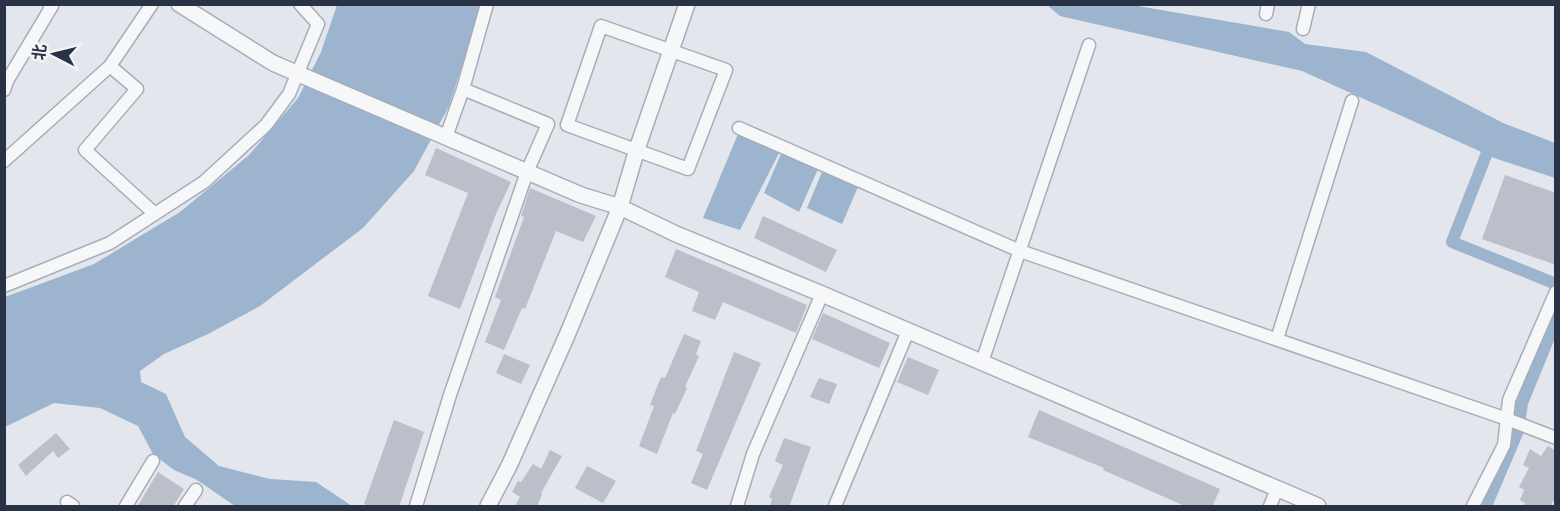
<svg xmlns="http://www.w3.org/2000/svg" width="1560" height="511" font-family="Raleway,'Noto Sans SC',sans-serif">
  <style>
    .water { fill: #9cb4cd }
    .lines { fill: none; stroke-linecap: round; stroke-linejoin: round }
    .canal { stroke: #9cb4cd; stroke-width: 12 }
    .building { fill: #babfca }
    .minor-casing { stroke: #a7adb7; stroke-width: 15 }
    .tertiary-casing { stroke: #a7adb7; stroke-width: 18 }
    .minor { stroke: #f6f7f9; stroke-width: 12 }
    .tertiary { stroke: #f6f7f9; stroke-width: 15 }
  </style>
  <rect width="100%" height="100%" fill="#e3e6ec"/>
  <path class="water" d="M337,5H482L449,106L414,171L363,228L260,306L208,334L164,354L140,371L141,382L166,394L185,437L219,466L270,479L316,482L352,506H235L197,480L174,470L153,454L138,426L100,408L54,403L5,427V297L94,264L180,212L249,155L298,98L321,52Z
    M1047,5H1132L1289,32L1305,44L1366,52L1503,123L1555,143V178L1497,159L1302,71L1060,16Z
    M738,134L779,153L740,230L703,218Z
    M781,154L818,169L799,212L764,193Z
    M822,172L858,187L842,224L807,208Z"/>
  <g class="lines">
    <path class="canal" d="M1492,140L1452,242L1556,284
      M1486,506L1518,431L1522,403L1556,320"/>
  </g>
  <path class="building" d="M436,148L511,182L496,214L460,309L428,296L468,193L425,175Z
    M1505,175L1556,193V265L1482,239Z
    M530,188L596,216L583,242L556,231L525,309L522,308L504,350L485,342L501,300L495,297L524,217L521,216Z
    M763,216L837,250L826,272L754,238Z
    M676,249L807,305L796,333L723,302L715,320L692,311L699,292L665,277Z
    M823,313L890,343L879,368L812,339Z
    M684,334L701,341L696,354L699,356L685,387L687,388L675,414L673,413L657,454L639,446L654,406L650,405L661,377L665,378Z
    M734,352L761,363L707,490L691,483L703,454L696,451Z
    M504,354L530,365L521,384L496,373Z
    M908,357L939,370L928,395L897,382Z
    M819,378L837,384L829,404L810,397Z
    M1039,410L1220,489L1212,507H1187L1103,470L1104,468L1028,437Z
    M394,420L424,432L399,507H371L364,504Z
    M56,433L70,449L58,458L53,451L26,476L18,465Z
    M784,438L811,447L789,507H770L772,499L769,497L783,465L775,461Z
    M1548,446L1556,451V496L1550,507H1523L1525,503L1520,500L1524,490L1519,487L1529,468L1523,465L1530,449L1541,456Z
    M550,450L562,456L541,493L542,494L537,507H514L520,497L512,492L518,481L521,482L533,464L541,469Z
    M587,466L616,481L603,503L575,488Z
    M158,472L184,489L173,507H137Z"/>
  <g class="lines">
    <g class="minor-casing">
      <path id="minor" d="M1266,14L1268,4
        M601,26L726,70L688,169L567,125Z
        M1303,29L1309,4
        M110,66L152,4
        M463,89L487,4
        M4,90L7,81L52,6L49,4
        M739,128L1020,251L1507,419L1556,438
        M4,161L110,66L137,89L85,150L155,214
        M4,286L110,243L204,182L266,125L289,94L318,24L300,4
        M1277,339L1352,101
        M982,362L1089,45
        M67,502L73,506
        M126,506L153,461
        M185,506L196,490
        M416,506L450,395L527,172L548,124L463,89L446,137
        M737,506L753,454L822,294
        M835,506L908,331
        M1270,506L1277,489
        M1473,506L1504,445L1509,400L1556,292"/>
    </g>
    <g class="tertiary-casing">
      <path id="tertiary" d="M179,4L273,63L581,195L620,207L676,234L822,294L1318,506
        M488,506L509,466L568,333L620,207L637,149L687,4"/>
    </g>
    <use href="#minor" class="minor"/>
    <use href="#tertiary" class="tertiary"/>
  </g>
  <rect width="1560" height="511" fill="none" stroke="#293345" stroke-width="12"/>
  <g transform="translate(54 54) rotate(277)" stroke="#f3f5f9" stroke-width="4.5" paint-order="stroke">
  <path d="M0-4.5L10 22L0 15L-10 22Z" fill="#293345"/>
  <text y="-9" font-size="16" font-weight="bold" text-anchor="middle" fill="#293345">北</text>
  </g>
</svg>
